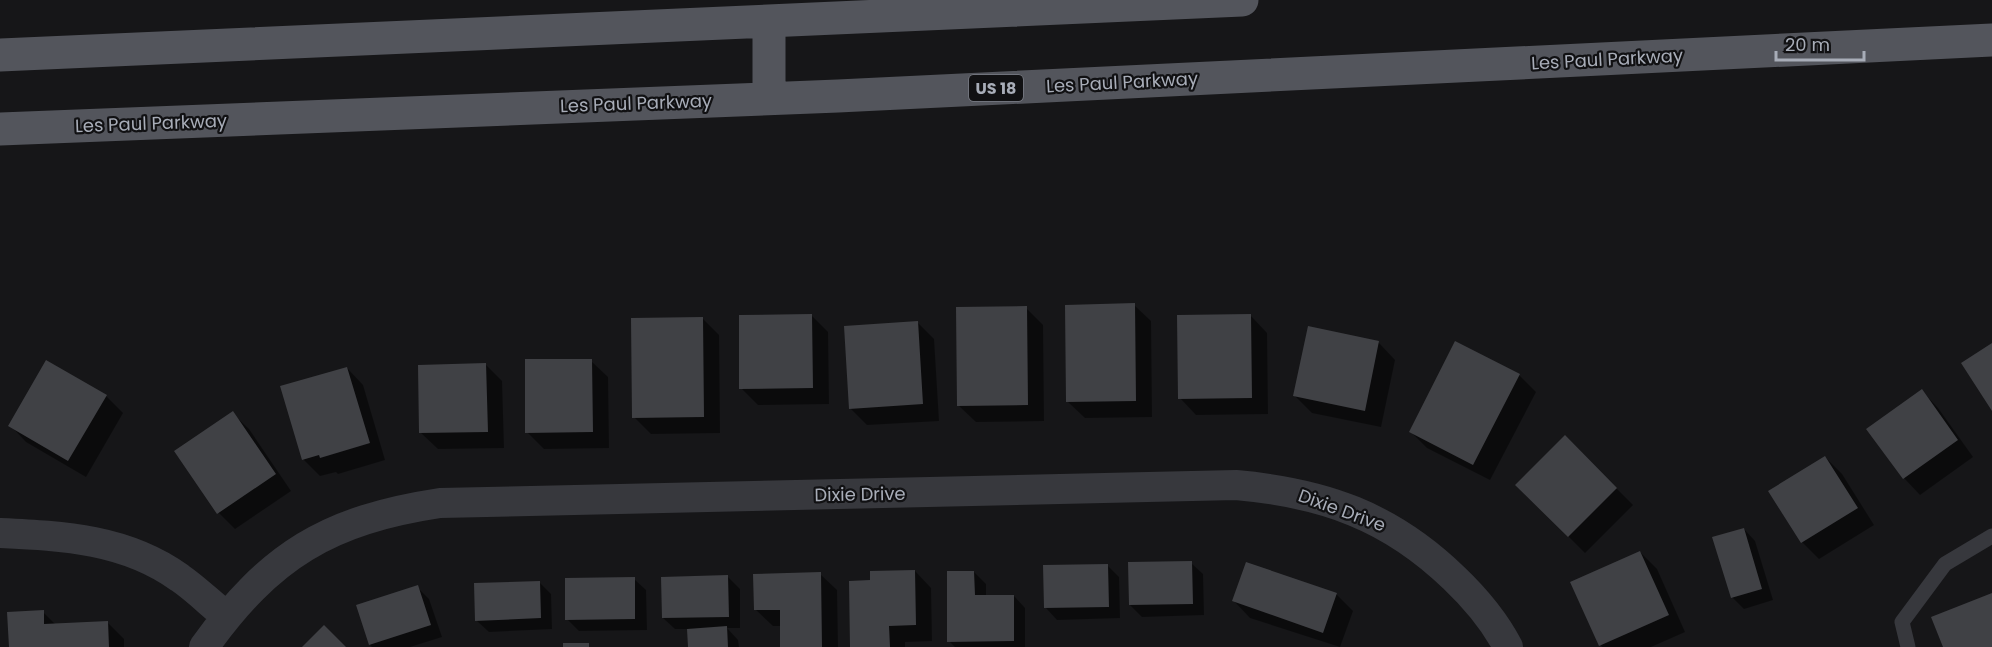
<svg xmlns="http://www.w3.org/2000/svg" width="1992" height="647" font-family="Poppins,sans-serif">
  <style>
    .shadow { fill: #0007 }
    .building { fill: #404145 }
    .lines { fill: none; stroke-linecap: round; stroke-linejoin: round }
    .service { stroke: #37383d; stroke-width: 15 }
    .minor { stroke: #37383d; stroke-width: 30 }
    .primary { stroke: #53555c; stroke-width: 33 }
    .labels { text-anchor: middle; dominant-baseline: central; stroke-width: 4.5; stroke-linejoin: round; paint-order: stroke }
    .shield { fill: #111113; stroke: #7b7e86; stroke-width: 1.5 }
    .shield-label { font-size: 16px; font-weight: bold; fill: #a8adb8 }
    .street-label { font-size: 18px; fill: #a8adb8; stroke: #111113 }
  </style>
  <rect width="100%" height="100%" fill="#161618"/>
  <path class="shadow" d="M1134,305L1151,321L1152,417L1085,418L1068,402Z
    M1026,308L1043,325L1044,421L976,422L959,406Z
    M811,315L828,332L829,404L758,405L741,388Z
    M1251,316L1267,333L1268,414L1196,415L1180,398Z
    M702,318L719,335L720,433L651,434L634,417Z
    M918,323L934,339L939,421L867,425L850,408Z
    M1309,328L1379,343L1395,360L1381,427L1312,413L1295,396Z
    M591,361L608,377L609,448L544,449L527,432Z
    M485,364L502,381L504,448L438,449L421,433Z
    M347,368L363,385L385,460L338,474L336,472L320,476L303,459Z
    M1519,375L1536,392L1490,480L1427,448L1411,432Z
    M1922,391L1938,408L1973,457L1920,495L1904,478Z
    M106,396L123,413L86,477L26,442L10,425Z
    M232,413L249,429L291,491L235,529L219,513Z
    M1565,437L1633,505L1585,553L1517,485Z
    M1825,457L1842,474L1874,525L1819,559L1802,542Z
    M1744,529L1755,541L1773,600L1744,609L1732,597Z
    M1640,552L1657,569L1685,632L1651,647H1602L1572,582Z
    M1191,563L1203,574L1204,615L1142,617L1130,605Z
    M1108,566L1119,577L1120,618L1057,620L1046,608Z
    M915,571L931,588L932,641L905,642V647H852L872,582Z
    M974,572L986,584V596H1014L1025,608V647H955L949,641Z
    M820,574L837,590L838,647H782V626H773L756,610Z
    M728,577L740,589V628H727L738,640L739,647H690L689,629H675L663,618Z
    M634,579L646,590L647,630L579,631L567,619Z
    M539,582L551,594L552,629L489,632L477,621Z
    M417,587L429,599L442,637L410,647H372L370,645Z
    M1336,594L1353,611L1340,647L1250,618L1234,601Z
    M43,612L56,625L107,622L124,639V647H11Z"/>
  <path class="building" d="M1135,303L1136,401L1066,402L1065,305Z
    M1027,306L1028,405L957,406L956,307Z
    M812,314L813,388L739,389V315Z
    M1251,314L1252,398L1178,399L1177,315Z
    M703,317L704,417L632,418L631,318Z
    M918,321L923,404L849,409L844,326Z
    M1308,326L1379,341L1365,411L1293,396Z
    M1455,341L1520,374L1473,465L1409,432Z
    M1992,343V411L1961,363Z
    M525,359H592L593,432L525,433Z
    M46,360L107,395L68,461L8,426Z
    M486,363L488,432L419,433L418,365Z
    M347,367L370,443L320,458L319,455L302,460L280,386Z
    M1922,389L1958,440L1903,479L1866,429Z
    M233,411L276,474L217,514L174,451Z
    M1565,435L1617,488L1568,537L1515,485Z
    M1825,456L1858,508L1801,543L1768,491Z
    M1744,528L1762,589L1731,598L1712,537Z
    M1640,551L1669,615L1599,646L1570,582Z
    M1192,561L1193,604L1129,605L1128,562Z
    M1246,562L1337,593L1323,633L1232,601Z
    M1108,564L1109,607L1044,608L1043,565Z
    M915,570L916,625L889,626L890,647H850L849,581L870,580V571Z
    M947,571H974L975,595H1014V641L947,642Z
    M821,572L822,647H780V610H754L753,574Z
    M728,575L729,617L662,618L661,577Z
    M635,577V619L565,620V578Z
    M540,581L541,618L475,621L474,583Z
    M418,585L431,625L369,645L356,605Z
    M1992,593V647H1943L1931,617Z
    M44,610V624L108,621L109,647H9L7,612Z
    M324,625L346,647H302Z
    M727,626L728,647H688L687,629Z
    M563,643H589V647H563Z"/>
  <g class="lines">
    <path class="service" d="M1908,647L1902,622L1945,564L1992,536"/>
    <path class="minor" d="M0,533C64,536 126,539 180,578C196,589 211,604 226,616
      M204,647C270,555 328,520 440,503L1236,485C1324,493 1390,516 1454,578C1475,598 1495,622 1508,647"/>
    <path class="primary" d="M769,22V98
      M0,55L1242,0
      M0,129L838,96L1992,40"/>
  </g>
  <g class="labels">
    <rect class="shield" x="969" y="75" width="54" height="26" rx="4.5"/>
    <g class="shield-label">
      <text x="996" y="88">US 18</text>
    </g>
    <g class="street-label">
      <text transform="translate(1607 59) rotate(-3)">Les Paul Parkway</text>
      <text transform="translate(1122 82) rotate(-3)">Les Paul Parkway</text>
      <text transform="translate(636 103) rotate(-2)">Les Paul Parkway</text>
      <text transform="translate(151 123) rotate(-2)">Les Paul Parkway</text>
      <text transform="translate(860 494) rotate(-1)">Dixie Drive</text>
      <text transform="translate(1342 510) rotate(20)">Dixie Drive</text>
    </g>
  </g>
  <path d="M1776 51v9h88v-9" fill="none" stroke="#a8adb8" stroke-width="3"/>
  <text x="1785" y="51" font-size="18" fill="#a8adb8" stroke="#111113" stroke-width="4.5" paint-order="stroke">20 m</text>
</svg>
